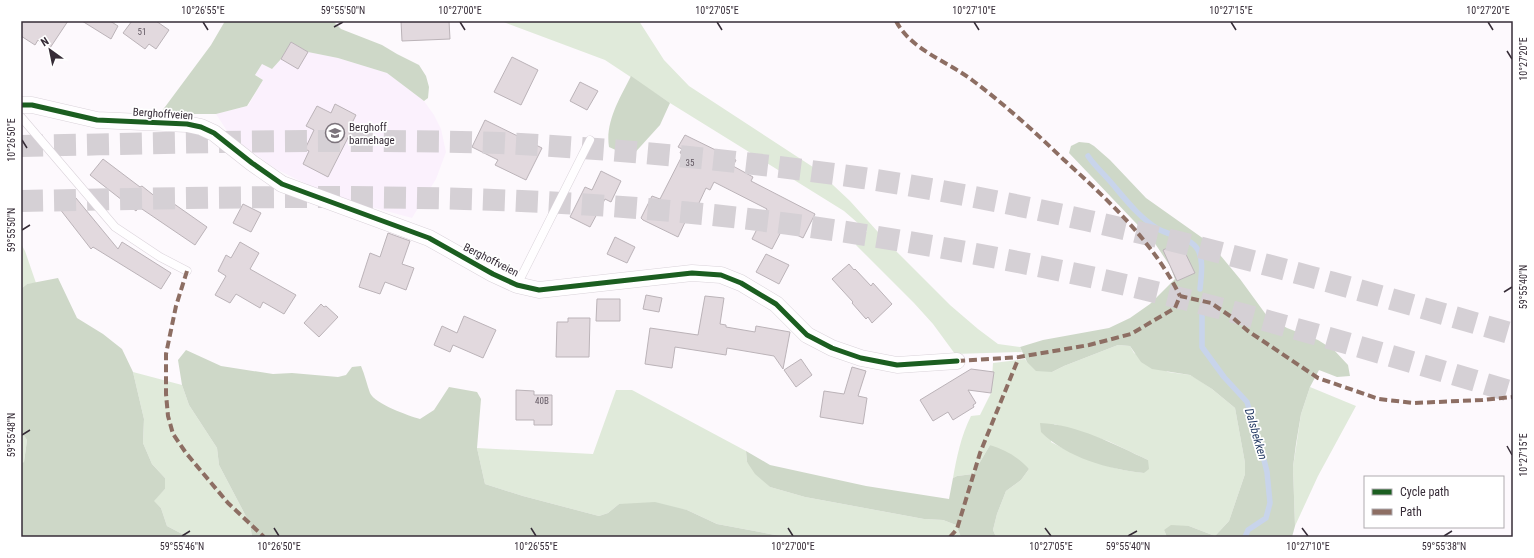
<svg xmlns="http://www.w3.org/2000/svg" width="1534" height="558" font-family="'Roboto Condensed',sans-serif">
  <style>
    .education { fill: #fbf1fd }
    .green { fill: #e0eada; fill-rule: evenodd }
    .forest { fill: #ced8c8 }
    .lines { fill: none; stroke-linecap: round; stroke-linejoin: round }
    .stream { stroke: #c8d4eb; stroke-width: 5.5 }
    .building { fill: #e2d9de; stroke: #bbb3b8 }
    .motorway-tunnel { stroke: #d5d0d5; stroke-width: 22; stroke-dasharray: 22 11; stroke-linecap: butt }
    .service-casing { stroke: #dad3da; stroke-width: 9 }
    .minor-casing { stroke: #dad3da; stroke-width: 17 }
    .service { stroke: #fffeff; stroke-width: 8 }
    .minor { stroke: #fffeff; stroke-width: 16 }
    .quiet { stroke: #8d6e63; stroke-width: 4; stroke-dasharray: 8 4; stroke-linecap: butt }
    .cycleway-casing { stroke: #fff; stroke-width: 8 }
    .cycleway { stroke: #1b5e20; stroke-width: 5 }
    .ticks { fill: none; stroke: #362c37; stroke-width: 1.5 }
    .labels { text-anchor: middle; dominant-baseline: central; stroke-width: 3.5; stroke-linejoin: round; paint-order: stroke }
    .number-label { font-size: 9px; fill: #615761 }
    .street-label { font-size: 11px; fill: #362c37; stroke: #fff }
    .poi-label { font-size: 11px; fill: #362c37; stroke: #fff; text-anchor: start }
    .water-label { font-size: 12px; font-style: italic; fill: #1e355f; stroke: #fff }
    .neatline { fill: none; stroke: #362c37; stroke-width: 1.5 }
    .ticks-label { font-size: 10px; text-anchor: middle; fill: #362c37 }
  </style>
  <rect width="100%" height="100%" fill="#fdf9fd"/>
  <path class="education" d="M291,42L308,52L338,58L387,73L424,101L434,115L441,129L446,152L436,179L412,218L353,202L306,184L276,169L231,137L216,114L248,106L263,80L255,74L258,68L262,64L272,69L281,59Z"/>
  <path class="green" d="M501,21H639L664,60L689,86L816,169L850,201L887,242L950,305L978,329L998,344L1020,347L1022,352L955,354L933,324L914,303L856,245L867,231L844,211L670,103L605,60Z
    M21,244L25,251L36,283L27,284L21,289Z
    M1118,345L1130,346L1134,353L1168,372L1190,375L1197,379L1212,389L1235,408L1245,463V474L1229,521L1215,536L1189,526L1164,530L1167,537H996L993,530L997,514L1006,491L1021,480L1029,469L990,445L973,474L957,476L953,478C957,456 961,436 971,416L980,415L991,393L993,363L1025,359L1027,362L1052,372L1064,366ZM1054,424L1108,441L1148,460L1144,473C1111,470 1080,458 1051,442Z
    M133,372L182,385L189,405L217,448L219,465L250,524L252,537H188L167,526L161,508L153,501L165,489V478L152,464L143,443L144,419Z
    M1310,387L1356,406L1318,476L1295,526L1293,467L1301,414Z
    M616,390H632L746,451L747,462L770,487L805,497L924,519L943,520L956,525L961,537H786L717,524L687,510L619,504L608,513L599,516L523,496L485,484L477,448L593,454Z
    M21,431L27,440L24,462L21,463Z"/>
  <path class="forest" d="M225,21H333L341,29L382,45L397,54L419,65L426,76L429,87L428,98L424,101L387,73L338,58L308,52L291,42L281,59L272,69L262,64L255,75L263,80L247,106L216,114H183L162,111L211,45Z
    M631,76L670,103L660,125L631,157L609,147C605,122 620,98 631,76Z
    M1079,142L1089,143L1094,146L1110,160L1146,198L1211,244L1240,279L1267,316L1287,328L1318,340L1334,350L1348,365L1350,376L1337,377L1319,370L1310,387L1301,414L1296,444L1293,467L1295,526L1292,537H1167L1164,530L1171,525L1189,526L1215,536L1229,521L1245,474V463L1235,408L1212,389L1190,375L1152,369L1141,362L1130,346L1118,345L1064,366L1052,372L1036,371L1027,362L1020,347L1043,340L1109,328L1130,318L1150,304L1175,279L1170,266L1154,242L1069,153L1071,146Z
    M58,278L77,318L103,334L122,349L133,372L144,419L143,443L152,464L165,478V489L154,501L161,508L167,526L188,537H21V463L24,462L27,440L21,431V289L27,284Z
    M186,350L221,366L273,374L292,373L338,377L346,375L352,367L361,366C365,375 367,385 370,393C375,404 409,416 420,419L434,410L449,387L477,392L481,399L477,448L485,484L523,496L599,516L608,513L619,504L655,502L687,510L717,524L786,537H252L250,524L219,465L217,448L189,405L182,385L178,360Z
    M1040,423C1076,424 1116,445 1148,460L1149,469L1144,473C1108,469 1067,458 1041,432Z
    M990,445C1006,450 1018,457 1029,469L1021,480L1006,491L997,514L993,530L996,537H961L956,525L943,520L924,519L805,497L770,487L755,474L747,462L746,451L770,465L866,486L949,499L953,478L957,476L973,474Z"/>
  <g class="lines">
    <path class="stream" d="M1088,156C1094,165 1101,171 1108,179C1124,197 1137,216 1158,229C1170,236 1191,237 1198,250C1204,261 1201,277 1200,289
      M1202,311V347L1224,377L1247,402L1250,412L1253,431L1263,456L1267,472L1270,503L1266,518L1248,530L1245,537"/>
  </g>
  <path class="building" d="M21,21H68L50,48L38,40L35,45L21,36Z
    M82,21H110L118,26L111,39Z
    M132,21H156L169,30L156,49L149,44L145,49L123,33Z
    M401,21H449L450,39L402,41Z
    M291,42L308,52L298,69L281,59Z
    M512,57L538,70L521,105L494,92Z
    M580,82L598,91L587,110L570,101Z
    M335,104L356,115L352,123L355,124L328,177L303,164L309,151L305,149L314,130L306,126L317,106L331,113Z
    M485,120L542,148L526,180L495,165L498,160L472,147Z
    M685,135L736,160L733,166L753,177L751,181L815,214L803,238L783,228L772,249L752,239L767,209L714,182L710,190L706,188L691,220L687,218L678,237L643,220L641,218L652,196L660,199L683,154L680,153L682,149L678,147Z
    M103,159L140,187L142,186L157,198L160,194L207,227L195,245L139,207L136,211L90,175Z
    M601,171L621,181L611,202L605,199L590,227L570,217L585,187L592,190Z
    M71,192L118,249L122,242L171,273L161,289L93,247L91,249L56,204Z
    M243,204L261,213L251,232L233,223Z
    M388,233L410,241L402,264L414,268L406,290L385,282L380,294L359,287L370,253L380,257Z
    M615,237L635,247L627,263L607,254Z
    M240,242L259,253L250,269L296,295L284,314L263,302L260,308L236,294L230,303L215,295L226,276L218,271L226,255L231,258Z
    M1180,242L1195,273L1177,281L1163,250Z
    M766,254L789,265L779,284L756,272Z
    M849,264L854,270L855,269L871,286L873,283L892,304L872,323L868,317L866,319L852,303L853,302L832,279Z
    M646,295L662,298L659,312L643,309Z
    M705,296L724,298L720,324L726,325V327L755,332L756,326L790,332L783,369L774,356L727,348L726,355L675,347L672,368L645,364L650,328L698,335Z
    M597,299H620V321H596Z
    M321,304L324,307L326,306L338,317L319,337L304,323Z
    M464,316L496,330L483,358L453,345L450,352L434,345L442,326L457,333Z
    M568,318H590L589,357H556L557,322H568Z
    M801,359L812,375L796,387L784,370Z
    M852,367L866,371L858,396L867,398L863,424L820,417L824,391L844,394Z
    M971,369L994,372L991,393L968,390L976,403L973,405L974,407L953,420L948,412L933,421L920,400Z
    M516,390L534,391V395H552V425H534V420H516Z"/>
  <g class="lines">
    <path class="motorway-tunnel" d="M21,146C125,144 229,141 333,141C388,141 444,141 500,143C621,149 743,161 863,178C1084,211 1299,272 1513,334
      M21,201C242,197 462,191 682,212C803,223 924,243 1043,267C1202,299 1358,346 1513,392"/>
    <g class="service-casing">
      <path id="service" d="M21,117L115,227L160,257L187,271
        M517,285L590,140"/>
    </g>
    <g class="minor-casing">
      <path id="minor" d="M21,105H32L97,120L187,124L201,127L214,133L252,163L282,184L429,238L493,274L517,285L539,290L692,273L721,275L741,283L776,304L807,335L832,348L861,358L897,365L957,361"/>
    </g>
    <use href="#service" class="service"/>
    <use href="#minor" class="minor"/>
    <path class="quiet" d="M896,21C911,50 947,61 972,80C1004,104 1034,131 1063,159C1108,200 1153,241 1180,296
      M187,271L176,306L166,354V394L168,416L173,434L186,453L228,503L264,537
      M957,361L1019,357L1089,345L1131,334L1175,308L1180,296L1211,303L1233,318L1248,331L1318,378L1379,399L1414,403L1482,400L1513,397
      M950,537L957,529L980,453L1019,357"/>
    <g class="cycleway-casing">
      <path id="cycleway" d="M21,105H32L97,120L187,124L201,127L214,133L252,163L282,184L429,238L493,274L517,285L539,290L692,273L721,275L741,283L776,304L807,335L832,348L861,358L897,365L957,361"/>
    </g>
    <use href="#cycleway" class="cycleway"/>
  </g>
  <path class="ticks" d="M203,22L208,30M460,22L465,30M717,22L722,30M974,22L979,30M1231,22L1236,30M1488,22L1493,30M334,27L343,22M1507,51L1512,59M22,140L27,148M22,230L30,225M1504,292L1512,287M22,435L30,430M1507,446L1512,455M274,528L279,536M531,528L536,536M788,528L793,536M1045,528L1051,536M1302,528L1308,536M182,536L190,531M1128,536L1137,531M1444,536L1452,531"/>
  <defs>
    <g id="school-ring" transform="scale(1)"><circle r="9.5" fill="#fff" stroke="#7c747c" stroke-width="1.5"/><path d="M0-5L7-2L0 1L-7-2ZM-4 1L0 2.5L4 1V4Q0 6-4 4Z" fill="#7c747c"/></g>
  </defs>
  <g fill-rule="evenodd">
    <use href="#school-ring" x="335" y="133"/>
  </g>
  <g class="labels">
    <g class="number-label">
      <text x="142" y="32">51</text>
      <text x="690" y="163">35</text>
      <text x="542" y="401">40B</text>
    </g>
    <g class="street-label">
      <text transform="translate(163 114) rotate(4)">Berghoffveien</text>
      <text transform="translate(491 260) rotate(27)">Berghoffveien</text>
    </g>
    <g class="poi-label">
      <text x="349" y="127">Berghoff<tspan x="349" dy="13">barnehage</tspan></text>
    </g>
    <g class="water-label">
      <text transform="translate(1256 434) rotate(74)">Dalsbekken</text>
    </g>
  </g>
  <rect width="1534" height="558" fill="none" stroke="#ffffff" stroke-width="44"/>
  <rect x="1364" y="476" width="140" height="52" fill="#ffffff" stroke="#afabaf"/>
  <rect x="1372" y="489" width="20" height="6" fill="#1b5e20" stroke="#afabaf"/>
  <text x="1400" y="496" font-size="12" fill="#362c37">Cycle path</text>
  <rect x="1372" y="509" width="20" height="6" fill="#8d6e63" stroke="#afabaf"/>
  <text x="1400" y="516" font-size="12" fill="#362c37">Path</text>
  <g transform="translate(50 50) rotate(327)" stroke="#ffffff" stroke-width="3" paint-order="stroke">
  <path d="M0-3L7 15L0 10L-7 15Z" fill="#362c37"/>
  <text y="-6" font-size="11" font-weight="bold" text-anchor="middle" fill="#362c37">N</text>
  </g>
  <rect x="22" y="22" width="1490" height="514" class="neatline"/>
  <g class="ticks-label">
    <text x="203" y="14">10°26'55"E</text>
    <text x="343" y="14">59°55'50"N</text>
    <text x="460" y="14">10°27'00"E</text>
    <text x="717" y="14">10°27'05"E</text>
    <text x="974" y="14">10°27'10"E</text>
    <text x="1231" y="14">10°27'15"E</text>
    <text x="1488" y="14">10°27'20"E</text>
    <text transform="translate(1523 59) rotate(-90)" y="4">10°27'20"E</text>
    <text transform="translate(11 140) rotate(-90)" y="4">10°26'50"E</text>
    <text transform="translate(11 230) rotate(-90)" y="4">59°55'50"N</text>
    <text transform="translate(1523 287) rotate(-90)" y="4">59°55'40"N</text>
    <text transform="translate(11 435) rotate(-90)" y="4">59°55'48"N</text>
    <text transform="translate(1523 455) rotate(-90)" y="4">10°27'15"E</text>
    <text x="182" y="550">59°55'46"N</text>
    <text x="279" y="550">10°26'50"E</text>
    <text x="536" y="550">10°26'55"E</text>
    <text x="793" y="550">10°27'00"E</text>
    <text x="1051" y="550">10°27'05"E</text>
    <text x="1128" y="550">59°55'40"N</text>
    <text x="1308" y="550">10°27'10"E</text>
    <text x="1444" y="550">59°55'38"N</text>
  </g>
</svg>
